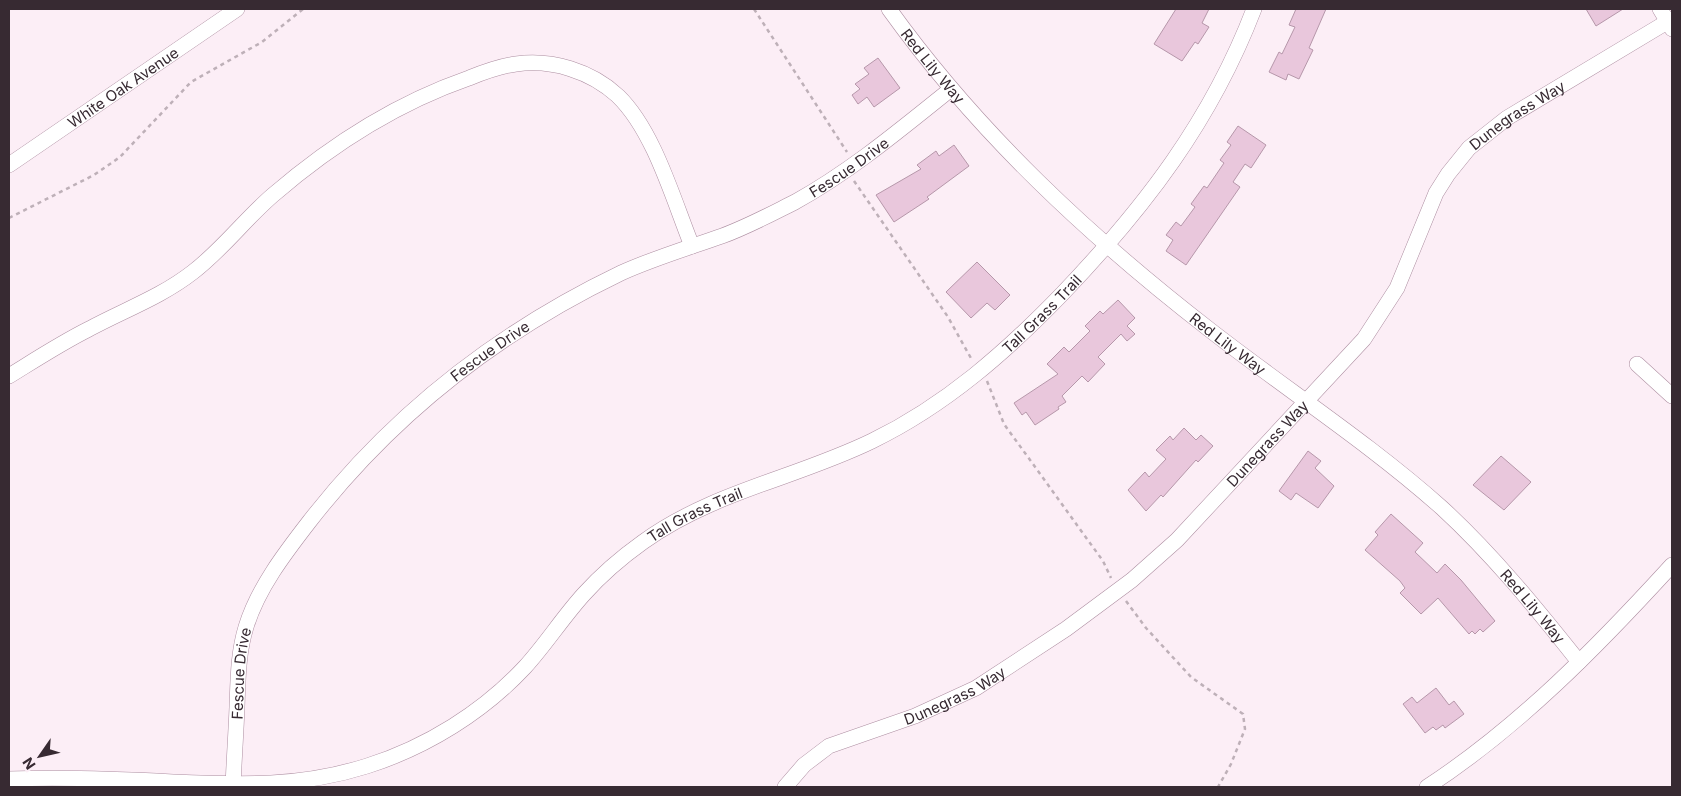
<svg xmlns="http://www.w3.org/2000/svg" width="1681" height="796" font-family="Inter,sans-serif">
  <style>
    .building { fill: #e9c7dc; stroke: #b697aa }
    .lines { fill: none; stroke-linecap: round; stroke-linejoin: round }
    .minor-casing { stroke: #ad8ea1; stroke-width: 16 }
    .path { stroke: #beb0b8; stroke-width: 2.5; stroke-dasharray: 4 4; stroke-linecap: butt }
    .minor { stroke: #fff; stroke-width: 15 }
    .labels { text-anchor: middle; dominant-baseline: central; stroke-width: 4; stroke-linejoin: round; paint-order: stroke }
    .street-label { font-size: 15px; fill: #372a32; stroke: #fceef6 }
  </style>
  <rect width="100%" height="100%" fill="#fceef6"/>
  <path class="building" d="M1176,9H1209L1202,23L1209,27L1198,44L1195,42L1182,61L1154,44Z
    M1296,9H1326L1309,48L1313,50L1299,79L1288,74L1286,80L1269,72L1279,52L1282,54L1295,27L1289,25Z
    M1586,9H1623L1596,26Z
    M878,58L900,88L874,107L867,97L858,104L852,95L860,89L855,84L869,74L864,68Z
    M1238,126L1266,145L1251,168L1245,164L1233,182L1240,187L1186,265L1166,251L1173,240L1166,235L1176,222L1181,226L1195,207L1191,204L1204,186L1207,188L1224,163L1220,160L1231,145L1227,142Z
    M954,145L969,166L927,197L929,199L894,222L876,195L921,169L917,165L936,151L939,156Z
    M977,262L1010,295L995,310L987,303L971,318L946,292Z
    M1118,300L1135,318L1127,326L1135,334L1127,341L1121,334L1098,357L1105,364L1088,382L1082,376L1062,396L1066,402L1058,407L1059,409L1035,425L1026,412L1022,415L1014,403L1058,374L1047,364L1064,347L1069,352L1090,331L1085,326L1100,311L1103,314Z
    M1184,428L1196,440L1201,435L1213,446L1198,462L1196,460L1163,497L1161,495L1146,511L1128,490L1145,472L1149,477L1166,459L1156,450L1170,436L1173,440Z
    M1308,451L1321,461L1315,468L1334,486L1318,508L1296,493L1291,500L1279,491Z
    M1501,456L1531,482L1504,510L1473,485Z
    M1391,514L1423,543L1415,552L1437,573L1445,564L1461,580L1495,621L1483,632L1480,629L1475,634L1472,631L1469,634L1438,598L1421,614L1400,593L1405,588L1400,581L1365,550L1378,535L1375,532Z
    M1436,688L1449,705L1454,701L1464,714L1445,728L1443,725L1436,730L1433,727L1425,733L1403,704L1412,697L1417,703Z"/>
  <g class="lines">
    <g class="minor-casing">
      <g id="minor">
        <path id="s1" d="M889,9C978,133 1090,237 1210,330C1287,390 1369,443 1442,508C1493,555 1536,608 1579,662"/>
        <path d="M1660,9L1672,29"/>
        <path id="s2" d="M9,165L237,9"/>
        <path d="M1637,364L1672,396"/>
        <path d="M9,376C35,360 61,343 89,329C124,310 161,297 193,272C223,249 245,219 273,195C331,145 397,103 469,78C484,72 500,66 516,64C552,59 591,71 618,96C654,131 673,199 692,246"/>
        <path id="s3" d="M9,779C64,777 118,779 173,782C242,785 301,787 367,766C427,747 483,712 525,667C546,644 563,617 584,594C602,574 622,557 643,542C712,492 796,478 872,441C946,405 1006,352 1063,293C1145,207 1211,121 1254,9"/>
        <path id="s4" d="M233,787C234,760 236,734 237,707C238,680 238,653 246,627C258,588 285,553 309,522C393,414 498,332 621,273C654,258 688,248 722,236C747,227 771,214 795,202C851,171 901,129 951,89"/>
        <path id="s5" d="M785,787L804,765L829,746L915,716L976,688L1066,629L1132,580L1177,540L1364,339L1397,288L1436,193L1448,174L1469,148L1507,118L1672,19"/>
        <path d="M1427,787C1519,727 1598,646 1672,565"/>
      </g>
    </g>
    <path class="path" d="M754,9L847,152
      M854,181L948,317L972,360
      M9,218L94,175L120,157L191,82L262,42L303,9
      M987,381L1004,424L1103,561L1111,578
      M1126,601L1146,628L1191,677L1243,714L1245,729L1231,764L1218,787"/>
    <use href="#minor" class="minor"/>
  </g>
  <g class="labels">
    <g class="street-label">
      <text stroke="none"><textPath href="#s1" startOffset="72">Red Lily Way</textPath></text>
      <text stroke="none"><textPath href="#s2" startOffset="138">White Oak Avenue</textPath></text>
      <text stroke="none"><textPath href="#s5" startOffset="1021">Dunegrass Way</textPath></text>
      <text stroke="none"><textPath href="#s4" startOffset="939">Fescue Drive</textPath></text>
      <text stroke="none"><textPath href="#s3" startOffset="1185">Tall Grass Trail</textPath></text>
      <text stroke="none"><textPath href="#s1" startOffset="478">Red Lily Way</textPath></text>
      <text stroke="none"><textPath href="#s4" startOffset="534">Fescue Drive</textPath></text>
      <text stroke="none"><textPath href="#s5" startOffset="601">Dunegrass Way</textPath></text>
      <text stroke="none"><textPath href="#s3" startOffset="780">Tall Grass Trail</textPath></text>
      <text stroke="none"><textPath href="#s1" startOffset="882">Red Lily Way</textPath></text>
      <text stroke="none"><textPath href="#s4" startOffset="114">Fescue Drive</textPath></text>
      <text stroke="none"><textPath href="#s5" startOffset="196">Dunegrass Way</textPath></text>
    </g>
  </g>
  <rect width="1681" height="796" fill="none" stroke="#372a32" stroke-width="20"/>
  <g transform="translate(40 756) rotate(236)" stroke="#fceef6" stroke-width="4" paint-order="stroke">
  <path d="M0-4L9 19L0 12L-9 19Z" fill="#372a32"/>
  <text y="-8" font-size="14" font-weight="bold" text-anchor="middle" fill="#372a32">N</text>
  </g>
</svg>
